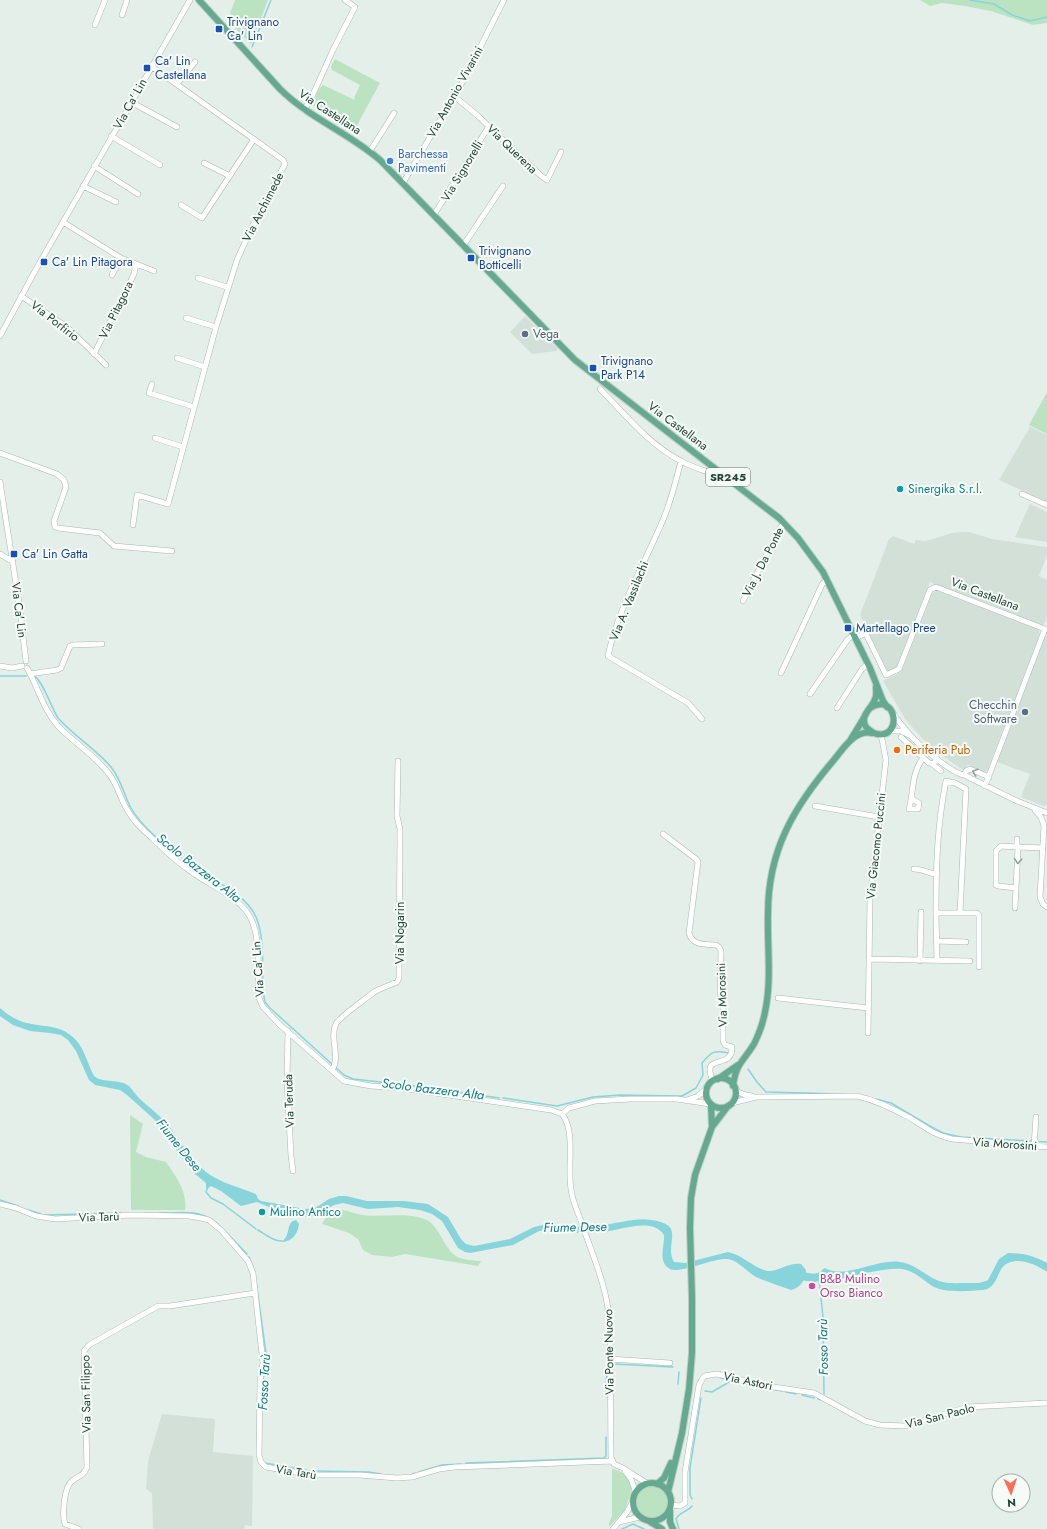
<svg xmlns="http://www.w3.org/2000/svg" width="1047" height="1529" font-family="Jost,sans-serif">
  <style>
    .built { fill: #d2e0d8 }
    .green { fill: #bbe3c2 }
    .water { fill: #87d5da }
    .lines { fill: none; stroke-linecap: round; stroke-linejoin: round }
    .stream { stroke: #87d5da; stroke-width: 1.5 }
    .river { stroke: #87d5da; stroke-width: 8 }
    .minor-casing { stroke: #a6b8b0; stroke-width: 6 }
    .major-casing { stroke: #c1cbc7; stroke-width: 8 }
    .minor { stroke: #fff; stroke-width: 5 }
    .major { stroke: #64aa91; stroke-width: 6 }
    .oneway { stroke: #90a29b }
    .transit-dot { fill: #1a4fb4; stroke: #f6fbf8; stroke-width: 1.5 }
    .shop-dot { fill: #3f7fe0; stroke: #f6fbf8; stroke-width: 1.5 }
    .service-dot { fill: #5c6f8a; stroke: #f6fbf8; stroke-width: 1.5 }
    .culture-dot { fill: #0f9aa8; stroke: #f6fbf8; stroke-width: 1.5 }
    .food-dot { fill: #e8710a; stroke: #f6fbf8; stroke-width: 1.5 }
    .hotel-dot { fill: #d1479c; stroke: #f6fbf8; stroke-width: 1.5 }
    .labels { text-anchor: middle; dominant-baseline: central; stroke-width: 4; stroke-linejoin: round; paint-order: stroke }
    .shield { fill: #f6fbf8; stroke: #617b71; stroke-width: 1 }
    .shield-label { font-size: 11px; font-weight: bold; fill: #214437 }
    .transit-label { font-size: 12px; fill: #164399; stroke: #f6fbf8; text-anchor: start }
    .street-label { font-size: 12px; fill: #214437; stroke: #f6fbf8 }
    .shop-label { font-size: 12px; fill: #366cbe; stroke: #f6fbf8; text-anchor: start }
    .service-label { font-size: 12px; fill: #4e5e75; stroke: #f6fbf8; text-anchor: start }
    .culture-label { font-size: 12px; fill: #0d838f; stroke: #f6fbf8; text-anchor: start }
    .food-label { font-size: 12px; fill: #c56008; stroke: #f6fbf8; text-anchor: start }
    .hotel-label { font-size: 12px; fill: #b23c85; stroke: #f6fbf8; text-anchor: start }
    .water-label { font-size: 13px; font-style: italic; fill: #137a82; stroke: #f6fbf8 }
  </style>
  <rect width="100%" height="100%" fill="#e4efe9"/>
  <path class="built" d="M525,316L558,349L556,351L532,354L510,332Z
    M1030,427L1047,435V502L999,480Z
    M1030,504L1047,512V542L1015,537Z
    M962,532H969L992,539L1047,547V555L1039,576L1047,580V616L1044,625L930,582L897,667L888,672L860,615L889,539L893,536L914,544L916,540L926,541L952,533Z
    M937,591L1038,629L1040,634L987,771L984,772L968,765L963,770L936,751L923,739L905,719L883,681L901,672L932,593Z
    M1047,631V804L1044,806L1021,797L1030,774L997,762Z
    M162,1414L215,1419L213,1452L253,1456L252,1526L245,1525L244,1529H153L152,1493L146,1489L148,1461Z"/>
  <path class="green" d="M235,0H268L251,44L233,26L237,22L230,13Z
    M920,0H1047V23L1033,25L991,11L965,6L942,3L930,6Z
    M335,59L380,83L362,116L354,132L314,106C314,99 317,90 323,85L355,100L354,98L360,85L332,70L331,66Z
    M1047,392V434L1029,425Z
    M130,1115L143,1124L136,1152L146,1157L166,1162C176,1176 188,1193 185,1210H131Z
    M339,1210C348,1210 355,1214 363,1215C384,1218 406,1211 427,1220C431,1222 435,1227 437,1230C452,1254 451,1260 481,1261L478,1266L405,1254L392,1257L372,1255L363,1250L358,1239L349,1233L322,1224L326,1217Z
    M612,1469L618,1470L625,1475L631,1483L632,1488L625,1510L609,1527V1523L612,1516Z
    M635 1503a17 17 0 1 1 34 0a17 17 0 1 1-34 0Z"/>
  <path class="water" d="M0,1008C8,1015 17,1021 27,1023C47,1028 61,1024 76,1040C85,1050 88,1065 94,1076C104,1084 118,1078 129,1086C132,1089 135,1094 139,1098C148,1107 159,1114 168,1125C181,1141 188,1158 206,1172C220,1183 239,1187 256,1194L258,1199L261,1201L305,1209L315,1208L329,1199L339,1196H346L367,1201H404L428,1204L448,1217L461,1239L466,1244L474,1246L510,1239L534,1227L547,1224L585,1227L586,1225C592,1226 597,1226 602,1225C623,1223 639,1215 661,1222C664,1223 669,1225 671,1229C675,1239 667,1250 674,1262L685,1263L728,1252C743,1255 753,1268 768,1271C778,1272 788,1262 801,1264L806,1270C806,1280 800,1288 791,1290C780,1286 767,1282 756,1277C747,1272 738,1260 727,1259C713,1258 680,1274 670,1269C657,1262 665,1245 664,1235C652,1216 619,1231 602,1232C595,1233 587,1232 580,1231L578,1233L570,1230L553,1229L539,1231L513,1245L470,1253L465,1252L458,1248L442,1221L432,1214L420,1210L398,1207L368,1209L343,1203L334,1205L320,1213L310,1217L300,1216L271,1208L257,1202L241,1206L221,1191L211,1186L206,1190V1183L195,1174L182,1158L163,1130L155,1120L127,1095L120,1090L95,1085L89,1080L76,1051L68,1040L61,1035L50,1033L30,1031L13,1025L0,1016Z
    M296,1220L299,1224C298,1234 292,1241 283,1242C283,1240 285,1239 286,1237C290,1230 287,1222 296,1220Z
    M1008,1253C1022,1253 1035,1256 1047,1263V1272C1036,1264 1013,1254 1002,1268C996,1277 996,1288 983,1290C970,1291 946,1293 934,1287C924,1281 915,1271 902,1269C888,1267 865,1274 851,1276L849,1278L817,1280V1275L821,1273L822,1270L825,1268C845,1280 877,1258 900,1262C916,1264 925,1276 939,1281C947,1284 958,1283 966,1283C974,1283 981,1284 988,1280L999,1259Z"/>
  <g class="lines">
    <path class="stream" d="M970,0L994,4L1012,15L1030,21L1047,17
      M252,47L271,0
      M0,676H26
      M34,676C42,679 52,709 58,718C74,736 96,749 111,767C121,779 124,795 131,808C143,829 173,852 193,866C212,880 246,894 256,917C265,937 262,969 263,992L265,1002L270,1008L344,1075L353,1079L408,1085L499,1098
      M748,1069L757,1082L766,1092L843,1094
      M503,1098L557,1106L593,1097L620,1095L682,1096L696,1088L703,1075L702,1063C712,1051 714,1050 729,1053
      M876,1099L891,1103L928,1125L943,1133L961,1137L1047,1142
      M207,1189L206,1192L211,1198L223,1204L256,1229
      M0,1200L18,1206
      M28,1210L41,1214
      M160,1213C185,1213 202,1208 221,1227
      M45,1215L121,1213
      M258,1230C266,1235 275,1242 283,1241
      M226,1232L247,1254
      M249,1257L255,1273
      M819,1279L823,1317L824,1394
      M256,1281L266,1353L267,1361L262,1384
      M614,1364L673,1367
      M721,1378L763,1388
      M678,1384L679,1372
      M772,1389L782,1391
      M705,1391L712,1392L731,1381
      M606,1392L607,1364L608,1363
      M786,1392L796,1394
      M802,1395L814,1398
      M818,1399L822,1400V1399
      M265,1463L310,1471
      M466,1463L604,1458L606,1456V1437
      M314,1471L369,1472L381,1474
      M419,1472L442,1465L461,1464
      M411,1475L415,1473
      M692,1499L690,1495V1468L701,1398
      M622,1529L633,1524L644,1529
      M679,1529L676,1519C680,1511 688,1512 692,1506"/>
    <path class="river" d="M795,1275L814,1278L826,1275"/>
    <g class="minor-casing">
      <path id="minor" d="M122,15L127,0
        M95,25L105,0
        M177,84L195,62
        M454,96L478,116L540,175L547,180L561,152
        M131,102L177,127
        M304,110L310,101L333,50L355,7L345,0
        M111,136L160,165
        M370,151L394,113
        M204,163L230,176
        M94,166L138,194
        M403,183L463,81L504,0
        M83,186L116,202
        M181,205L202,218L254,139
        M434,215L489,126
        M63,222L121,258L154,271
        M463,246L503,186
        M112,275L121,258
        M198,278L227,287
        M21,296L67,327L106,365
        M186,318L216,327
        M0,336L35,271L190,0
        M94,354L134,274L136,264
        M177,358L205,367
        M152,384L149,393L194,407
        M600,389C625,414 649,445 681,461C693,468 706,471 719,476L723,474
        M155,438L183,447
        M0,453L57,474L64,480L66,487L54,521L55,527L58,528L100,533L114,546L172,551
        M681,461C676,481 671,501 663,520C644,565 618,608 608,656L688,703L702,719
        M0,482L19,603L26,661
        M1022,494L1047,505
        M133,525L137,495L168,504L216,327L237,260L251,229L285,164L283,160L151,66
        M0,554L10,560L13,559
        M743,601L779,530L784,523
        M855,638L864,634H866L886,675L899,669L930,590L936,587L1045,629L985,786
        M0,666L12,668L22,666
        M27,668C38,687 43,709 58,726C74,743 95,755 109,774C118,785 120,799 128,811C134,822 143,830 152,838C165,851 178,863 193,873C210,885 238,897 249,915C262,937 257,972 259,998L263,1007L280,1025L344,1081L371,1086L401,1088L551,1110L562,1114
        M781,673L821,587L823,583L827,581
        M30,674L57,670L61,668L70,646L73,645L102,644
        M810,694L848,639L854,635
        M837,708L862,669L868,664
        M894,715C899,722 904,728 910,735C919,745 951,773 964,775L1017,801L1047,813
        M889,731H901L909,735
        M901,737L929,763L933,764L937,759
        M932,764L941,771
        M964,775L966,771L970,769L989,777
        M946,781L955,783L966,789L960,913H936C936,869 937,825 946,781Z
        M912,799L919,803L918,809H909C914,791 911,774 923,758
        M815,806L879,817
        M1035,810L1041,817L1044,825L1040,897L1043,904L1047,907
        M663,834L696,859L698,862L689,933C692,946 706,944 716,945L719,947L721,951L720,994L723,998V1041L725,1045L732,1047C733,1067 708,1057 710,1071C710,1074 712,1078 713,1081
        M1017,847V839
        M914,869C922,869 928,873 936,874
        M1016,888L998,886L996,885V851L1001,846L1018,847
        M1015,908L1018,847L1043,848
        M936,913L937,961
        M960,913H977L979,915V967
        M936,941L966,942
        M870,959L970,961
        M920,961L921,912
        M778,998L868,1008
        M288,1031L287,1080L291,1156L293,1171
        M868,1033L870,898L886,760L881,734
        M332,1070C341,1056 329,1038 336,1024C340,1016 366,999 374,992L380,989L397,982L399,978L400,829L397,816L398,761
        M734,1088C739,1094 745,1095 752,1096
        M687,1100L698,1096L706,1089
        M732,1103L756,1097L857,1096C875,1100 894,1109 910,1118C925,1127 934,1135 952,1139L1047,1147
        M562,1114C576,1131 567,1167 571,1189C572,1200 577,1210 581,1221C593,1257 608,1288 610,1327L611,1457L614,1464L623,1468L648,1484
        M562,1114L569,1108L595,1101L630,1099H677L710,1104
        M1034,1146L1036,1117
        M0,1204L16,1208L36,1216L55,1219L132,1215L189,1216L201,1218L209,1220L222,1231L248,1261L253,1273L263,1363L260,1382L259,1455L261,1462L266,1467L312,1475H360L397,1478L412,1477L439,1469L455,1467L612,1461
        M610,1359L670,1363
        M625,1471L631,1479L636,1493
        M671,1505L680,1506L685,1503V1472L699,1385L704,1376L717,1374L767,1386L814,1393L865,1421L880,1425L905,1426L968,1407L1047,1403
        M619,1522L640,1517
        M79,1529L65,1524C62,1515 64,1487 72,1481C79,1475 83,1477 87,1467L84,1351L89,1345L158,1306H170L255,1293
        M613,1529L627,1512L633,1501"/>
    </g>
    <g class="major-casing">
      <path id="major" d="M199,0L280,89C309,118 349,133 380,160L575,360L762,505L779,518L798,538L823,572L870,668L883,701L887,707
        M870,708C897,691 903,739 877,734C873,733 869,730 866,727C859,715 872,709 875,699C877,696 876,691 876,687
        M851,739L865,716
        M706 1093a15 15 0 1 1 30 0a15 15 0 1 1-30 0Z
        M718,1079L738,1065
        M733,1086C736,1063 743,1062 754,1044C759,1034 763,1023 765,1012C772,980 767,946 768,913C768,850 794,807 833,761C843,749 855,729 872,733
        M712,1127L728,1106
        M633 1502a19 19 0 1 1 38 0a19 19 0 1 1-38 0Z
        M657,1484L664,1478L671,1463
        M668,1492L682,1433L689,1389L692,1353V1298L690,1228L691,1198L695,1175L712,1127L711,1105
        M670,1511V1522L673,1529
        M649,1521L662,1529"/>
    </g>
    <use href="#minor" class="minor"/>
    <use href="#major" class="major"/>
  </g>
  <defs><path id="oneway-chevron" d="M-2-3.5L2.5 0L-2 3.5" fill="none" stroke-width="1.6" stroke-linecap="round" stroke-linejoin="round"/></defs>
  <g class="oneway">
    <use href="#oneway-chevron" transform="translate(975 772) rotate(-161)"/>
    <use href="#oneway-chevron" transform="translate(1018 861) rotate(93)"/>
  </g>
  <g class="transit-dot">
    <rect x="215" y="25" width="8" height="8" rx="2"/>
    <rect x="143" y="64" width="8" height="8" rx="2"/>
    <rect x="467" y="254" width="8" height="8" rx="2"/>
    <rect x="40" y="258" width="8" height="8" rx="2"/>
    <rect x="589" y="364" width="8" height="8" rx="2"/>
    <rect x="10" y="550" width="8" height="8" rx="2"/>
    <rect x="844" y="624" width="8" height="8" rx="2"/>
  </g>
  <circle class="shop-dot" cx="390" cy="161" r="4"/>
  <g class="service-dot">
    <circle cx="525" cy="334" r="4"/>
    <circle cx="1025" cy="712" r="4"/>
  </g>
  <g class="culture-dot">
    <circle cx="900" cy="489" r="4"/>
    <circle cx="262" cy="1212" r="4"/>
  </g>
  <circle class="food-dot" cx="897" cy="750" r="4"/>
  <circle class="hotel-dot" cx="812" cy="1286" r="4"/>
  <g class="labels">
    <rect class="shield" x="706" y="468" width="44" height="18" rx="3"/>
    <g class="shield-label">
      <text x="728" y="477">SR245</text>
    </g>
    <g class="transit-label">
      <text x="227" y="22">Trivignano<tspan x="227" dy="14">Ca' Lin</tspan></text>
      <text x="155" y="61">Ca' Lin<tspan x="155" dy="14">Castellana</tspan></text>
      <text x="479" y="251">Trivignano<tspan x="479" dy="14">Botticelli</tspan></text>
      <text x="52" y="262">Ca' Lin Pitagora</text>
      <text x="601" y="361">Trivignano<tspan x="601" dy="14">Park P14</tspan></text>
      <text x="22" y="554">Ca' Lin Gatta</text>
      <text x="856" y="628">Martellago Pree</text>
    </g>
    <g class="street-label">
      <text transform="translate(455 92) rotate(-61)">Via Antonio Vivarini</text>
      <text transform="translate(130 104) rotate(-61)">Via Ca' Lin</text>
      <text transform="translate(330 112) rotate(33)">Via Castellana</text>
      <text transform="translate(512 149) rotate(44)">Via Querena</text>
      <text transform="translate(462 171) rotate(-59)">Via Signorelli</text>
      <text transform="translate(263 207) rotate(-63)">Via Archimede</text>
      <text transform="translate(116 310) rotate(-64)">Via Pitagora</text>
      <text transform="translate(55 321) rotate(38)">Via Porfirio</text>
      <text transform="translate(678 426) rotate(37)">Via Castellana</text>
      <text transform="translate(763 562) rotate(-63)">Via J. Da Ponte</text>
      <text transform="translate(985 594) rotate(21)">Via Castellana</text>
      <text transform="translate(629 601) rotate(-68)">Via A. Vassilachi</text>
      <text transform="translate(19 610) rotate(83)">Via Ca' Lin</text>
      <text transform="translate(876 846) rotate(-84)">Via Giacomo Puccini</text>
      <text transform="translate(400 933) rotate(-90)">Via Nogarin</text>
      <text transform="translate(258 969) rotate(-94)">Via Ca' Lin</text>
      <text transform="translate(722 995) rotate(-92)">Via Morosini</text>
      <text transform="translate(289 1101) rotate(-92)">Via Teruda</text>
      <text transform="translate(1005 1144) rotate(4)">Via Morosini</text>
      <text transform="translate(99 1217) rotate(-2)">Via Tarù</text>
      <text transform="translate(609 1352) rotate(-91)">Via Ponte Nuovo</text>
      <text transform="translate(748 1381) rotate(12)">Via Astori</text>
      <text transform="translate(86 1394) rotate(-91)">Via San Filippo</text>
      <text transform="translate(940 1416) rotate(-14)">Via San Paolo</text>
      <text transform="translate(296 1472) rotate(9)">Via Tarù</text>
    </g>
    <g class="shop-label">
      <text x="398" y="154">Barchessa<tspan x="398" dy="14">Pavimenti</tspan></text>
    </g>
    <g class="service-label">
      <text x="533" y="334">Vega</text>
      <text x="1017" y="705" text-anchor="end">Checchin<tspan x="1017" dy="14">Software</tspan></text>
    </g>
    <g class="culture-label">
      <text x="908" y="489">Sinergika S.r.l.</text>
      <text x="270" y="1212">Mulino Antico</text>
    </g>
    <g class="food-label">
      <text x="905" y="750">Periferia Pub</text>
    </g>
    <g class="hotel-label">
      <text x="820" y="1279">B&amp;B Mulino<tspan x="820" dy="14">Orso Bianco</tspan></text>
    </g>
    <g class="water-label">
      <text transform="translate(199 868) rotate(38)">Scolo Bazzera Alta</text>
      <text transform="translate(433 1089) rotate(7)">Scolo Bazzera Alta</text>
      <text transform="translate(179 1145) rotate(51)">Fiume Dese</text>
      <text transform="translate(575 1227) rotate(-1)">Fiume Dese</text>
      <text transform="translate(823 1347) rotate(-91)">Fosso Tarù</text>
      <text transform="translate(264 1382) rotate(-87)">Fosso Tarù</text>
    </g>
  </g>
  <g transform="translate(1011 1493) rotate(177)"><circle r="19" fill="#f6fbf8" stroke="#a1b2ab"/>
  <path d="M0-3L7 15L0 10L-7 15Z" fill="#ff6c53"/>
  <text y="-6" font-size="11" font-weight="bold" text-anchor="middle" fill="#214437">N</text>
  </g>
</svg>
